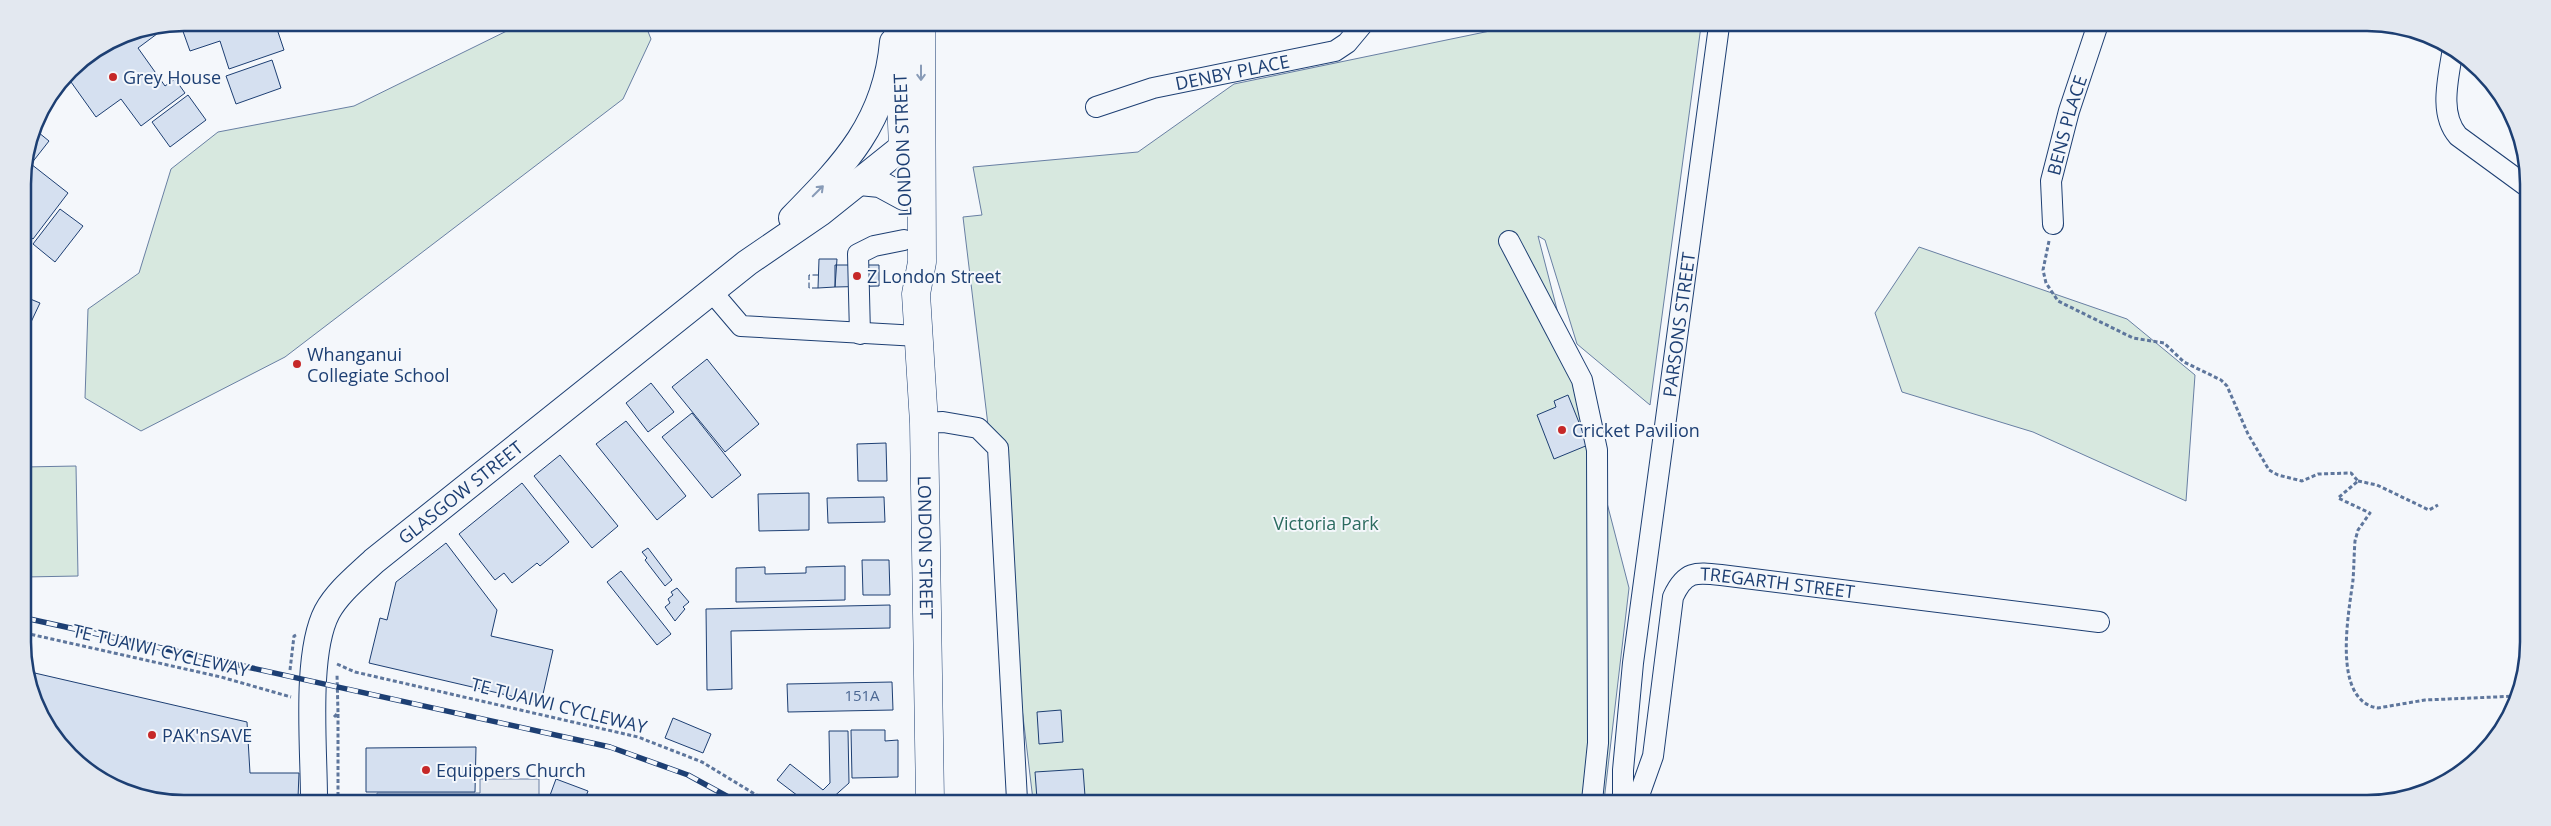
<svg xmlns="http://www.w3.org/2000/svg" width="2551" height="826" font-family="'Open Sans',sans-serif">
  <style>
    .green { fill: #d7e8df; stroke: #687fa3 }
    .parking { fill: #e3e8f0; stroke: #687fa3 }
    .building { fill: #d5e0f0; stroke: #1d3f73 }
    .lines { fill: none; stroke-linecap: round; stroke-linejoin: round }
    .minor-casing { stroke: #1d3f73; stroke-width: 22 }
    .major-casing { stroke: #1d3f73; stroke-width: 28 }
    .highway-casing { stroke: #1d3f73; stroke-width: 29 }
    .path { stroke: #5e769c; stroke-width: 3; stroke-dasharray: 4 2.5; stroke-linecap: butt }
    .minor { stroke: #f4f7fb; stroke-width: 20 }
    .major { stroke: #f4f7fb; stroke-width: 26 }
    .highway { stroke: #f4f7fb; stroke-width: 28 }
    .rail-casing { stroke: #1d3f73; stroke-width: 5.5 }
    .rail { stroke: #f4f7fb; stroke-width: 4; stroke-dasharray: 11; stroke-linecap: butt }
    .fence { stroke: #1d3f73; stroke-width: 1; stroke-dasharray: 6 2.5; stroke-linecap: butt }
    .oneway { stroke: #889bb7 }
    .poi-dot { fill: #c62828; stroke: #f4f7fb; stroke-width: 2 }
    .labels { text-anchor: middle; dominant-baseline: central; stroke-width: 4; stroke-linejoin: round; paint-order: stroke }
    .number-label { font-size: 15px; fill: #4b6792 }
    .street-label { font-size: 18px; fill: #1d3f73; stroke: #f4f7fb }
    .poi-label { font-size: 18px; fill: #1d3f73; stroke: #f4f7fb; text-anchor: start }
    .park-label { font-size: 18px; fill: #2c6c60; stroke: #f4f7fb }
    .rim { fill: none; stroke: #1d3f73; stroke-width: 2.5 }
  </style>
  <rect width="100%" height="100%" fill="#f4f7fb"/>
  <path class="green" d="M523,23L645,24L651,39L623,99L285,357L141,431L85,398L88,309L139,273L171,169L218,132L354,106Z
    M1514,26H1701L1650,405L1577,344L1545,240L1538,236L1629,588L1604,801L1033,800L963,217L982,215L973,167L1138,152L1234,84Z
    M1919,247L2127,319L2195,375L2186,501L2033,432L1902,392L1875,313Z
    M76,466L78,576L25,577L24,467Z"/>
  <path class="parking" d="M480,779H539V799L377,798V793H480Z"/>
  <path class="building" d="M180,23H275L284,50L229,69L220,41L190,51Z
    M169,25L138,48L165,86L175,79L185,93L141,126L121,99L96,117L66,75L69,71L122,35Z
    M272,60L281,88L236,104L226,76Z
    M188,95L206,120L170,147L152,122Z
    M33,128L49,141L31,164L68,193L33,239L23,232V174Z
    M60,209L83,226L55,262L33,244Z
    M819,259H837L835,287L818,288Z
    M835,265H879V286L835,287Z
    M23,296L40,303L24,337Z
    M707,359L759,424L725,452L672,387Z
    M651,383L674,412L648,432L626,403Z
    M1568,395L1588,445L1554,459L1537,415L1556,407L1554,401Z
    M692,413L741,475L712,498L662,437Z
    M626,421L686,496L657,520L596,444Z
    M886,443L887,481H858L857,444Z
    M560,455L618,526L592,548L534,476Z
    M522,483L569,542L540,566L537,563L512,583L504,573L495,580L459,534Z
    M809,493V530L759,531L758,494Z
    M884,497L885,522L828,523L827,498Z
    M446,543L497,610L491,636L553,650L541,703L369,663L380,618L387,620L396,582Z
    M648,548L672,580L665,586L645,560L647,558L642,552Z
    M862,560H889L890,595H863Z
    M845,566V600L736,602V568L765,567V574L806,573V567Z
    M621,571L671,634L657,645L607,582Z
    M677,588L689,602L683,607L685,609L675,621L665,607L670,603L668,599L673,595L671,592Z
    M890,605V628L731,631L732,689L707,690L706,609Z
    M26,671L247,722L250,773H299L298,798H142L94,776L63,749Z
    M892,682L893,710L788,712L787,684Z
    M1061,710L1063,742L1039,744L1037,712Z
    M673,718L711,734L703,753L665,738Z
    M851,730H885V741L898,740V777L852,778Z
    M829,731H848L849,783L830,800L802,799L777,780L790,764L823,790L830,783Z
    M476,747L475,792H366V748Z
    M1083,769L1085,796L1037,799L1035,772Z
    M556,779L588,791L585,799L549,798Z"/>
  <g class="lines">
    <g class="minor-casing">
      <g id="minor">
        <path d="M2453,48C2449,76 2438,113 2458,136L2525,185"/>
        <path id="s1" d="M1096,107L1153,88L1335,51L1347,43L1362,25"/>
        <path id="s2" d="M2053,224L2051,181L2069,111L2097,27"/>
        <path d="M1509,241L1582,380L1597,450L1598,743L1592,801"/>
        <path d="M712,292L741,326L918,336"/>
        <path d="M860,334L858,254L874,246L904,240"/>
        <path d="M924,423L943,422L978,428L998,448L1017,800"/>
        <path id="s3" d="M1623,801V770L1633,663L1719,26"/>
        <path id="s4" d="M1637,801L1653,756L1673,597C1685,571 1695,572 1721,575L2099,622"/>
      </g>
    </g>
    <g class="major-casing">
      <g id="major">
        <path d="M860,182L880,184L904,197"/>
        <path d="M792,218C845,164 886,122 893,42"/>
        <path id="s5" d="M314,798C314,749 305,654 327,612C338,592 357,577 374,561L747,263L820,213L920,133"/>
      </g>
    </g>
    <g class="highway-casing">
      <g id="highway">
        <path d="M898,24L903,148"/>
        <path id="s6" d="M921,24L922,262L916,294L924,423L930,800"/>
      </g>
    </g>
    <path class="path" d="M2049,241L2043,270L2046,283L2058,301L2133,338L2164,343L2184,362L2221,380L2227,386L2248,434L2269,470L2278,475L2302,481L2318,474L2351,473L2358,481L2338,498L2370,513L2358,530L2355,541C2354,554 2354,567 2353,580C2349,612 2331,701 2378,708L2425,700L2518,696
      M2358,481L2377,485L2429,510L2438,505
      M25,633L221,677L291,697
      M337,664L355,672L638,737L702,762L763,799
      M290,670L294,636L298,634
      M338,714V798
      M334,717L338,713L337,674"/>
    <use href="#minor" class="minor"/>
    <use href="#major" class="major"/>
    <use href="#highway" class="highway"/>
    <g class="rail-casing">
      <path id="rail" d="M25,618L610,747L688,775L732,799"/>
    </g>
    <use href="#rail" class="rail"/>
    <path class="fence" d="M818,288H809V275H818"/>
  </g>
  <defs><path id="oneway-shaft" d="M-6 0H5M1.5-3L5.5 0L1.5 3" fill="none" stroke-width="1.6" stroke-linecap="round" stroke-linejoin="round" transform="scale(1.25)"/></defs>
  <g class="oneway">
    <use href="#oneway-shaft" transform="translate(921 73) rotate(90)"/>
    <use href="#oneway-shaft" transform="translate(818 191) rotate(-45)"/>
  </g>
  <g class="poi-dot">
    <circle cx="113" cy="77" r="5"/>
    <circle cx="857" cy="276" r="5"/>
    <circle cx="297" cy="364" r="5"/>
    <circle cx="1562" cy="430" r="5"/>
    <circle cx="152" cy="735" r="5"/>
    <circle cx="426" cy="770" r="5"/>
  </g>
  <g class="labels">
    <g class="number-label">
      <text x="862" y="695">151A</text>
    </g>
    <g class="street-label">
      <text stroke="none"><textPath href="#s1" startOffset="141">DENBY PLACE</textPath></text>
      <text stroke="none"><textPath href="#s2" startOffset="101">BENS PLACE</textPath></text>
      <text transform="translate(902 145) rotate(-92)">LONDON STREET</text>
      <text stroke="none"><textPath href="#s3" startOffset="480">PARSONS STREET</textPath></text>
      <text stroke="none"><textPath href="#s5" startOffset="368">GLASGOW STREET</textPath></text>
      <text stroke="none"><textPath href="#s6" startOffset="524">LONDON STREET</textPath></text>
      <text stroke="none"><textPath href="#s4" startOffset="324">TREGARTH STREET</textPath></text>
      <text transform="translate(161 650) rotate(13)">TE TUAIWI CYCLEWAY</text>
      <text transform="translate(559 705) rotate(14)">TE TUAIWI CYCLEWAY</text>
    </g>
    <g class="poi-label">
      <text x="123" y="77">Grey House</text>
      <text x="867" y="276">Z London Street</text>
      <text x="307" y="354">Whanganui<tspan x="307" dy="21">Collegiate School</tspan></text>
      <text x="1572" y="430">Cricket Pavilion</text>
      <text x="162" y="735">PAK'nSAVE</text>
      <text x="436" y="770">Equippers Church</text>
    </g>
    <g class="park-label">
      <text x="1326" y="523">Victoria Park</text>
    </g>
  </g>
  <path d="M0 0H2551V826H0ZM184 31H2367A153 153 0 0 1 2520 184V642A153 153 0 0 1 2367 795H184A153 153 0 0 1 31 642V184A153 153 0 0 1 184 31Z" fill="#e3e8f0" fill-rule="evenodd"/>
  <path class="rim" d="M184 31H2367A153 153 0 0 1 2520 184V642A153 153 0 0 1 2367 795H184A153 153 0 0 1 31 642V184A153 153 0 0 1 184 31Z"/>
</svg>
